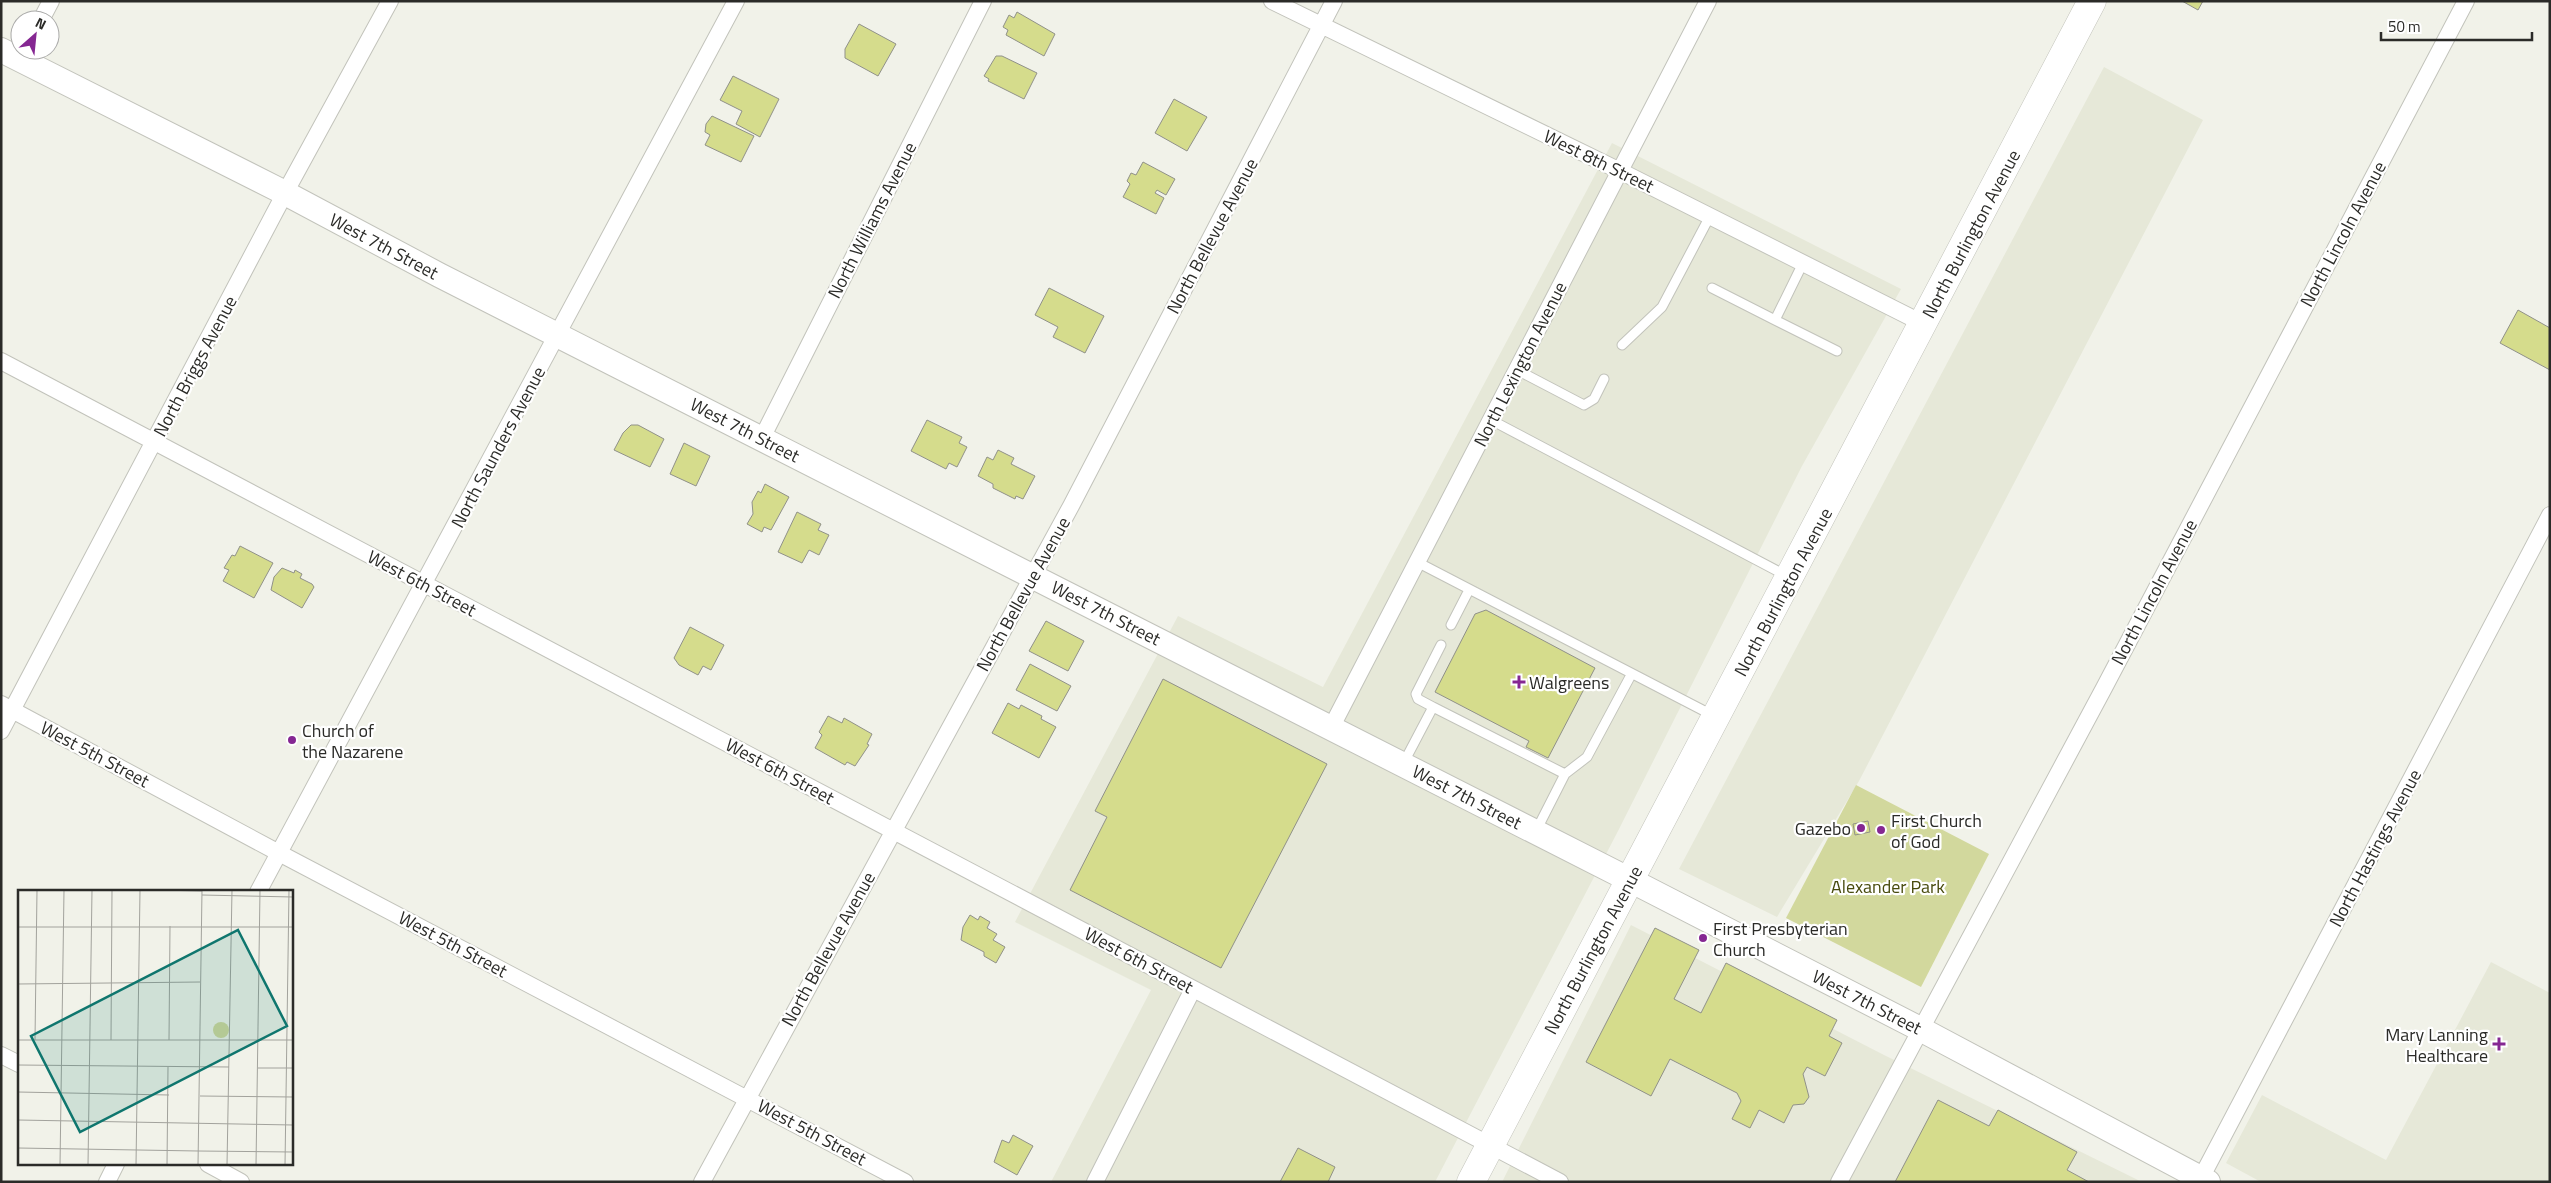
<svg xmlns="http://www.w3.org/2000/svg" width="2551" height="1183" font-family="'Titillium Web',sans-serif">
  <style>
    .built { fill: #e6e8d8 }
    .green { fill: #d2d89d }
    .building { fill: #d5dc8c; stroke: #909189 }
    .lines { fill: none; stroke-linecap: round; stroke-linejoin: round }
    .service-casing { stroke: #c2c3bb; stroke-width: 11 }
    .minor-casing { stroke: #c2c3bb; stroke-width: 18 }
    .secondary-casing { stroke: #c2c3bb; stroke-width: 26 }
    .trunk-casing { stroke: #c2c3bb; stroke-width: 29 }
    .service { stroke: #fff; stroke-width: 9 }
    .minor { stroke: #fff; stroke-width: 16 }
    .secondary { stroke: #fff; stroke-width: 24 }
    .trunk { stroke: #fff; stroke-width: 28 }
    .poi-dot { fill: #852792; stroke: #fff; stroke-width: 2 }
    .labels { text-anchor: middle; dominant-baseline: central; stroke-width: 4.5; stroke-linejoin: round; paint-order: stroke }
    .street-label { font-size: 18px; fill: #2b2b28; stroke: #fff }
    .poi-label { font-size: 18px; fill: #2b2b28; stroke: #fff; text-anchor: start }
    .park-label { font-size: 18px; fill: #474a0d; stroke: #fff }
    .inset-road { fill: none; stroke: #a2a29c; stroke-width: 1 }
    .view { fill: #0f766e; fill-opacity: 0.15; stroke: #0f766e; stroke-width: 2.5 }
    .inset-edge { fill: none; stroke: #2b2b28; stroke-width: 2.5 }
  </style>
  <rect width="100%" height="100%" fill="#f1f2e9"/>
  <path class="built" d="M2104,67L2203,120L1859,781L1777,917L1679,869Z
    M1612,143L1901,289L1802,466L1617,833L1435,1182H1051L1151,990L1015,922L1178,616L1323,687Z
    M1631,925L1884,1055L2142,1182H1502Z
    M2491,962L2550,993V1182H2261L2226,1163L2262,1095L2386,1160Z"/>
  <path class="green" d="M1856,785L1989,854L1921,987L1786,918Z"/>
  <path class="building" d="M2182,1H2203L2198,10Z
    M1017,12L1055,34L1044,56L1006,35L1008,30L1003,27L1009,15L1014,18Z
    M859,24L896,44L878,76L845,58V49Z
    M996,56H1002L1037,73L1024,99L988,81L989,79L984,76Z
    M733,76L779,99L760,137L736,124L742,111L720,100Z
    M1174,99L1207,117L1187,151L1155,133Z
    M712,116L754,136L741,162L705,145L710,135L705,132L706,124Z
    M1143,162L1175,179L1166,195L1157,190L1155,193L1164,198L1156,214L1123,197L1130,184L1127,181L1131,173L1136,175Z
    M1049,288L1104,316L1085,353L1053,337L1058,327L1035,315Z
    M2518,310L2550,328V370L2500,343Z
    M927,420L962,437L959,443L967,447L957,467L949,463L946,469L911,451Z
    M631,425H638L664,439L650,467L614,450L623,433Z
    M684,443L710,456L696,486L670,474Z
    M998,450L1014,458L1011,464L1035,476L1023,499L1016,496L1015,499L993,488V484L978,476L987,457L993,460Z
    M765,484L789,497L771,530L764,527L762,532L747,524L753,514L752,502L758,491L761,493Z
    M797,512L821,524L818,530L829,535L819,555L809,550L802,563L778,552Z
    M240,546L273,563L254,598L223,581L229,570L224,568L232,555L235,556Z
    M282,568L294,573L295,570L302,574L300,578L312,584L314,587L302,608L271,590L274,577Z
    M1486,610L1595,668L1548,758L1526,747L1529,741L1435,692L1475,614Z
    M1046,621L1084,641L1068,671L1029,651Z
    M690,627L724,645L711,670L703,666L698,675L679,665L674,658Z
    M1030,664L1071,686L1057,711L1016,690Z
    M1163,679L1327,764L1221,968L1070,890L1107,817L1095,811Z
    M1008,703L1019,709L1021,705L1042,716L1041,719L1056,727L1039,758L992,733Z
    M828,716L842,723L844,718L872,734L867,744L869,745L855,766L847,762L845,765L815,748L822,735L819,732Z
    M1868,821L1870,832L1855,835L1853,824Z
    M970,915L978,920L980,916L990,922L987,928L997,934L993,940L1005,947L996,963L984,956V952L961,940L963,927Z
    M1655,928L1699,950L1674,999L1701,1013L1726,963L1837,1020L1829,1036L1842,1043L1825,1076L1807,1067L1803,1074L1809,1097L1804,1104L1793,1105L1784,1123L1759,1110L1750,1128L1732,1119L1741,1101L1737,1093L1670,1059L1651,1096L1586,1062Z
    M1938,1100L1989,1126L1998,1110L2077,1152L2067,1170L2089,1182H1895Z
    M1013,1135L1033,1146L1017,1175L994,1162L1002,1140L1009,1143Z
    M1298,1148L1335,1167L1328,1182H1280Z"/>
  <g class="lines">
    <g class="service-casing">
      <path id="service" d="M1712,288L1775,320L1803,263
        M1775,320L1837,351
        M1622,345L1662,307L1710,216
        M1517,370L1584,405L1594,399L1604,379
        M1491,420L1787,576
        M1417,562L1714,716
        M1451,625L1469,590
        M1433,707L1418,699L1416,694L1441,645
        M1403,764L1433,707L1565,774L1536,831
        M1565,774L1587,757L1631,675"/>
    </g>
    <g class="minor-casing">
      <path id="minor" d="M1272,1L1620,171L1924,324
        M41,20L51,1
        M1,361L1560,1182
        M762,438L983,1
        M1,704L279,853L905,1182
        M1331,728L1708,1
        M1,731L285,193L390,1
        M258,892L736,1
        M1,1055L19,1064
        M208,1164L241,1182
        M107,1182L116,1164
        M702,1182L1071,506L1334,1
        M1095,1182L1193,989
        M1839,1182L2104,688L2466,1
        M2199,1182L2550,515"/>
    </g>
    <g class="secondary-casing">
      <path id="secondary" d="M1,50L285,193L439,275L1630,880L1922,1030L2208,1182"/>
    </g>
    <g class="trunk-casing">
      <path id="trunk" d="M1471,1182L2092,1"/>
    </g>
    <use href="#service" class="service"/>
    <use href="#minor" class="minor"/>
    <use href="#secondary" class="secondary"/>
    <use href="#trunk" class="trunk"/>
  </g>
  <g class="poi-dot">
    <path d="M1516.5 674.5h5v5h5v5h-5v5h-5v-5h-5v-5h5z"/>
    <circle cx="292" cy="740" r="5"/>
    <circle cx="1861" cy="828" r="5"/>
    <circle cx="1881" cy="830" r="5"/>
    <circle cx="1703" cy="938" r="5"/>
    <path d="M2496.5 1036.5h5v5h5v5h-5v5h-5v-5h-5v-5h5z"/>
  </g>
  <g class="labels">
    <g class="street-label">
      <text transform="translate(1599 161) rotate(26)">West 8th Street</text>
      <text transform="translate(872 220) rotate(-63)">North Williams Avenue</text>
      <text transform="translate(1971 234) rotate(-62)">North Burlington Avenue</text>
      <text transform="translate(2343 234) rotate(-62)">North Lincoln Avenue</text>
      <text transform="translate(1212 236) rotate(-62)">North Bellevue Avenue</text>
      <text transform="translate(384 246) rotate(28)">West 7th Street</text>
      <text transform="translate(1520 364) rotate(-63)">North Lexington Avenue</text>
      <text transform="translate(195 366) rotate(-62)">North Briggs Avenue</text>
      <text transform="translate(745 430) rotate(27)">West 7th Street</text>
      <text transform="translate(498 447) rotate(-62)">North Saunders Avenue</text>
      <text transform="translate(422 583) rotate(28)">West 6th Street</text>
      <text transform="translate(1783 592) rotate(-62)">North Burlington Avenue</text>
      <text transform="translate(2154 592) rotate(-62)">North Lincoln Avenue</text>
      <text transform="translate(1023 594) rotate(-61)">North Bellevue Avenue</text>
      <text transform="translate(1106 613) rotate(27)">West 7th Street</text>
      <text transform="translate(95 754) rotate(28)">West 5th Street</text>
      <text transform="translate(780 771) rotate(28)">West 6th Street</text>
      <text transform="translate(1467 797) rotate(27)">West 7th Street</text>
      <text transform="translate(2375 848) rotate(-62)">North Hastings Avenue</text>
      <text transform="translate(453 944) rotate(28)">West 5th Street</text>
      <text transform="translate(828 949) rotate(-61)">North Bellevue Avenue</text>
      <text transform="translate(1593 950) rotate(-62)">North Burlington Avenue</text>
      <text transform="translate(1139 960) rotate(28)">West 6th Street</text>
      <text transform="translate(1867 1002) rotate(27)">West 7th Street</text>
      <text transform="translate(812 1132) rotate(28)">West 5th Street</text>
    </g>
    <g class="poi-label">
      <text x="1529" y="682">Walgreens</text>
      <text x="302" y="730">Church of<tspan x="302" dy="21">the Nazarene</tspan></text>
      <text x="1891" y="820">First Church<tspan x="1891" dy="21">of God</tspan></text>
      <text x="1851" y="828" text-anchor="end">Gazebo</text>
      <text x="1713" y="928">First Presbyterian<tspan x="1713" dy="21">Church</tspan></text>
      <text x="2488" y="1034" text-anchor="end">Mary Lanning<tspan x="2488" dy="21">Healthcare</tspan></text>
    </g>
    <g class="park-label">
      <text x="1888" y="886">Alexander Park</text>
    </g>
  </g>
  <g transform="translate(18 890)">
    <rect width="275" height="275" fill="#f1f2e9"/>
    <path d="M195 140a8 8 0 1 1 16 0a8 8 0 1 1-16 0Z" fill="#d2d89d"/>
    <path class="inset-road" d="M140,0L184,1M184,5L275,7M0,37H275M0,94L182,92M0,150H275M17,150L19,0M93,150L94,0M151,150L152,36M0,175L211,177M240,178H275M0,202L151,205M182,206L275,207M0,230L275,235M0,258L180,261M180,261L275,262M42,275L46,0M70,275L74,0M118,275L122,0M149,275L150,177M180,275L184,0M209,275L214,0M238,275L242,0M267,275L271,0"/>
    <path class="view" d="M220,40L269,136L62,242L13,146Z"/>
    <rect width="275" height="275" class="inset-edge"/>
  </g>
  <rect width="2551" height="1183" fill="none" stroke="#2b2b28" stroke-width="5"/>
  <g transform="translate(35 35) rotate(27)"><circle r="24" fill="#ffffff" stroke="#aaaaa9"/>
  <path d="M0-4L9 19L0 12L-9 19Z" fill="#852792"/>
  <text y="-8" font-size="14" font-weight="bold" text-anchor="middle" fill="#2b2b28">N</text>
  </g>
  <path d="M2381 32v8h151v-8" fill="none" stroke="#2b2b28" stroke-width="2.5"/>
  <text x="2388" y="32" font-size="15" fill="#2b2b28" stroke="#ffffff" stroke-width="4" paint-order="stroke">50 m</text>
</svg>
